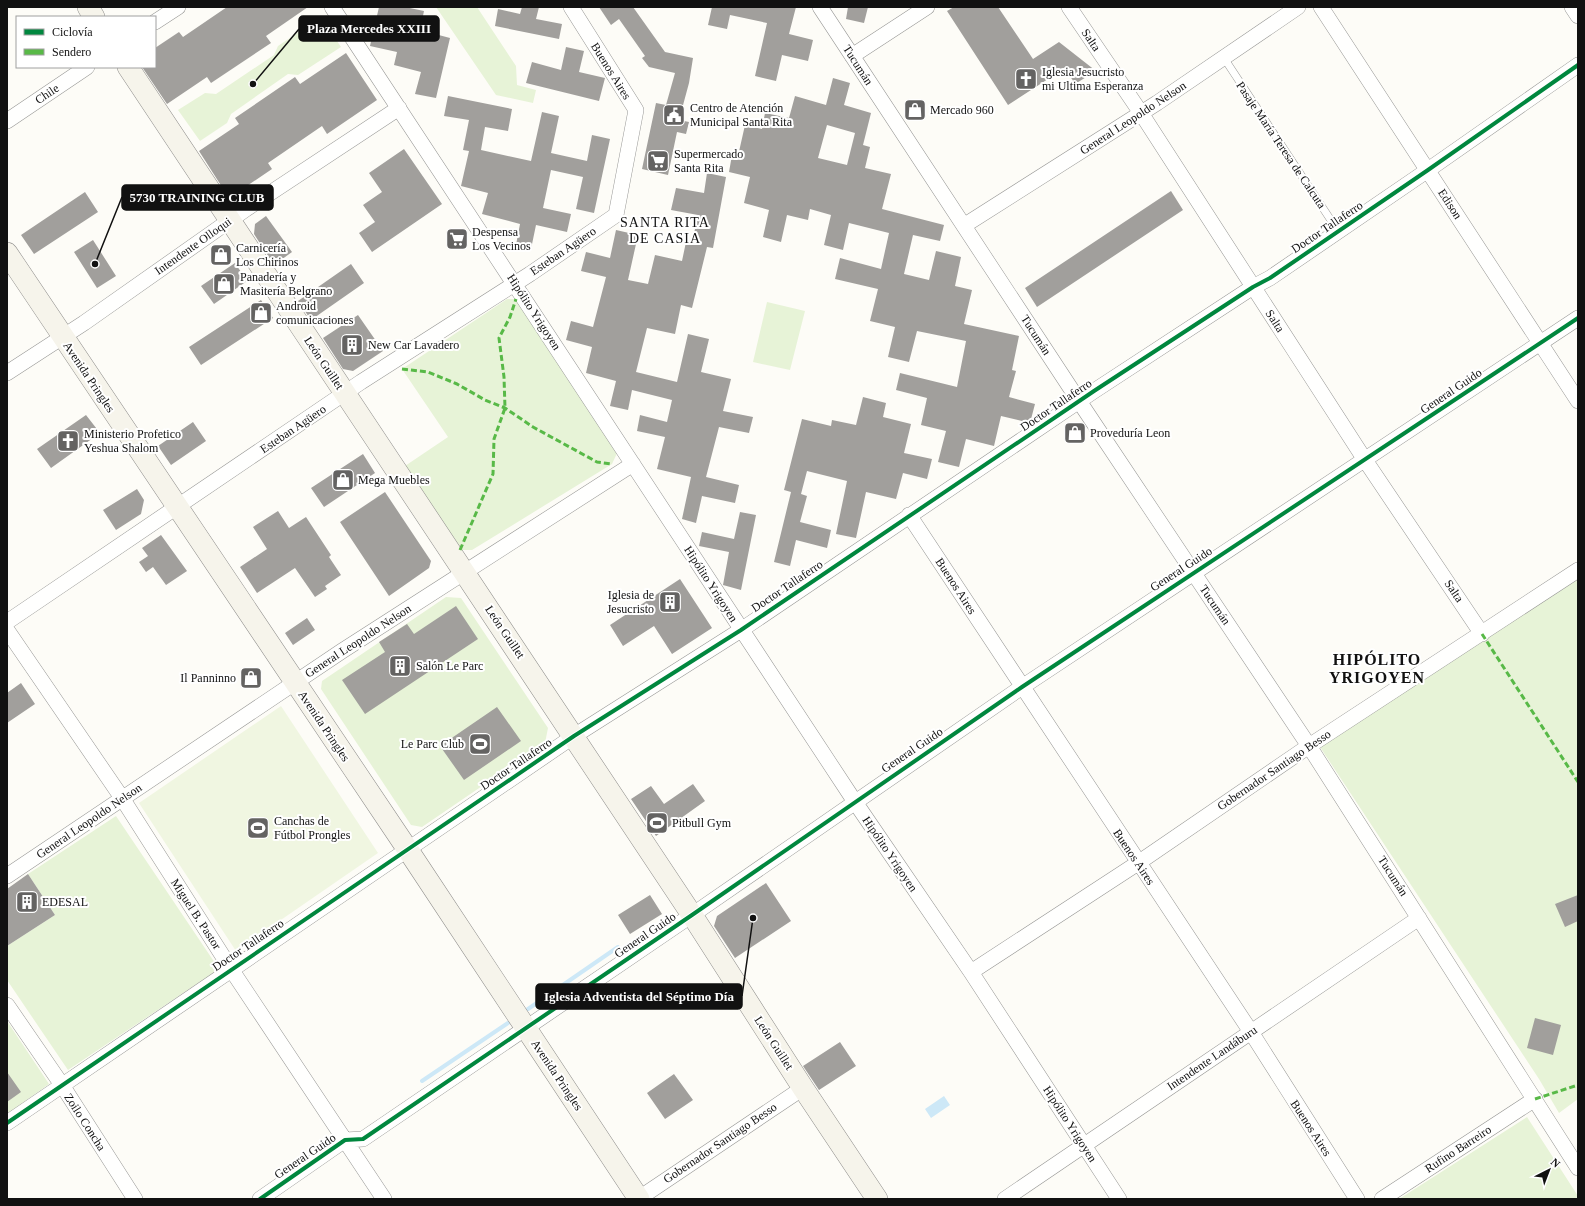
<svg xmlns="http://www.w3.org/2000/svg" width="1585" height="1206" font-family="'Times New Roman',serif">
  <style>
    .green { fill: #e7f3d7 }
    .pitch { fill: #f0f6e1 }
    .water { fill: #cde8f7 }
    .lines { fill: none; stroke-linecap: round; stroke-linejoin: round }
    .stream { stroke: #cde8f7; stroke-width: 4 }
    .building { fill: #a19f9c; fill-rule: evenodd }
    .lane-casing { stroke: #979795; stroke-width: 8 }
    .street-casing { stroke: #979795; stroke-width: 16 }
    .secondary-casing { stroke: #8e8d8b; stroke-width: 22 }
    .lane { stroke: #fffffe; stroke-width: 7 }
    .street { stroke: #fffffe; stroke-width: 15 }
    .secondary { stroke: #f6f4eb; stroke-width: 21 }
    .quiet { stroke: #58b947; stroke-width: 3; stroke-dasharray: 6 3; stroke-linecap: butt }
    .cycleway-casing { stroke: #fff; stroke-width: 6 }
    .cycleway { stroke: #00873e; stroke-width: 4 }
    .labels { text-anchor: middle; dominant-baseline: central; stroke-width: 4; stroke-linejoin: round; paint-order: stroke }
    .street-label { font-size: 12px; fill: #111; stroke: #fff }
    .poi-label { font-size: 12px; fill: #111; stroke: #fff; text-anchor: start }
    .quarter-label { font-size: 14px; letter-spacing: 1px; fill: #111; stroke: #fff }
    .district-label { font-size: 16px; font-weight: bold; letter-spacing: 1px; fill: #111; stroke: #fff }
    .leader { fill: none; stroke: #111; stroke-width: 1.5 }
    .callout-dot { fill: #111; stroke: #fff; stroke-width: 1.5 }
    .callout { fill: #111; stroke: #111; stroke-width: 1.5 }
    .callout-label { font-size: 13px; text-anchor: middle; font-weight: bold; fill: #fff }
  </style>
  <rect width="100%" height="100%" fill="#fdfcf7"/>
  <path class="green" d="M436,7H477L516,66L517,85L536,90L533,103L496,95Z
    M321,17L341,47L298,75L288,74L231,114L227,123L200,141L178,110L205,93L216,94L274,55L278,46Z
    M507,299H516L618,451L612,464L472,550H460L405,466L448,437L402,369Z
    M767,302L805,311L790,370L753,362Z
    M1578,571V1099L1559,1113L1539,1079L1320,747Z
    M446,597L461,598L548,728L545,743L422,827L411,825L321,689L322,681Z
    M116,816L219,969L68,1070L7,980V946L55,915L28,874Z
    M7,1021L49,1084L7,1114Z
    M1527,1117L1578,1196V1199H1399Z"/>
  <path class="pitch" d="M281,706L378,853L236,951L139,803Z"/>
  <path class="water" d="M944,1096L950,1105L931,1118L925,1109Z"/>
  <g class="lines">
    <path class="stream" d="M528,1009L618,947
      M422,1081L508,1023"/>
  </g>
  <path class="building" d="M227,7H308L266,36L271,43L211,83L207,77L167,104L142,67H155V48L179,32L183,37Z
    M379,7H405L424,11L420,30L450,38L436,98L415,94L421,72L394,65L397,52L370,46Z
    M522,7H539L536,19L562,24L559,39L495,26L498,9L520,14Z
    M599,7H633L665,52L693,58L689,83L679,120L689,122L686,134L677,132L668,175L642,169L656,103L666,105L675,73L649,67L642,58L645,56L619,19L611,25Z
    M712,7H796L789,34L813,40L808,61L782,55L776,81L755,76L767,23L730,15L727,29L708,25Z
    M848,7H868L864,23L846,19Z
    M954,7H998L1033,59L1059,42L1096,71L1075,84L1065,68L1008,105L947,11Z
    M566,47L584,51L579,72L605,78L599,101L526,83L532,62L561,70Z
    M346,53L377,100L327,134L322,126L268,163L272,169L229,198L199,151L239,124L235,118L295,77L300,84Z
    M833,78L850,83L844,105L871,113L863,145L870,147L865,168L891,174L882,209L944,225L940,241L913,235L904,274L929,280L936,251L961,257L955,286L972,290L964,324L1019,336L1012,370L1016,371L1009,397L1035,404L1030,423L1001,416L994,446L966,439L959,467L938,462L946,431L921,425L927,398L896,390L900,373L957,387L966,341L917,331L909,362L888,357L895,327L870,321L878,289L835,279L840,258L881,269L889,233L849,223L843,250L824,245L831,215L810,209L808,220L787,215L781,242L763,237L769,210L744,203L750,177L729,172L732,155L738,156L745,125L762,129L765,113L789,118L795,96L826,105ZM827,125L855,133L847,165L818,158Z
    M448,96L512,109L508,131L485,127L481,150L531,161L542,112L559,116L551,153L587,161L592,135L610,139L594,213L576,209L583,177L551,170L543,208L571,214L567,232L536,225L531,249L516,245L520,224L482,214L488,193L461,186L469,151L463,150L469,120L444,116Z
    M404,149L442,204L372,252L359,233L375,222L363,205L382,192L369,173Z
    M707,173L726,177L713,248L707,247L692,308L681,305L675,334L647,328L636,372L677,382L688,334L709,339L701,372L731,379L723,411L753,417L749,433L719,427L706,477L739,485L735,503L702,496L696,523L682,519L691,477L657,469L665,437L637,431L640,415L667,422L672,400L632,390L628,410L610,406L616,381L586,373L592,347L566,340L571,321L593,327L606,277L581,271L586,252L610,258L616,230L638,235L628,280L648,284L655,255L682,261L686,242L692,243L698,215L671,210L676,188L704,193Z
    M1171,191L1183,210L1037,307L1025,288Z
    M85,192L98,212L34,254L21,235Z
    M266,216L292,252L274,265L254,234L255,224Z
    M93,240L116,276L97,288L74,252Z
    M235,263L247,281L214,304L201,286Z
    M351,264L364,283L311,320L298,301Z
    M261,300L273,318L201,365L189,347Z
    M358,315L383,351L353,371L343,369L323,338Z
    M863,397L886,403L883,417L911,424L904,453L932,459L927,479L903,473L896,499L866,492L856,538L836,534L847,481L807,471L801,494L807,496L800,522L831,530L827,548L796,540L790,566L774,562L791,492L784,490L802,419L831,426L832,420L856,425Z
    M86,415L100,433L51,468L37,449Z
    M193,422L206,441L171,465L158,446Z
    M363,454L375,473L324,507L311,488Z
    M137,489L144,500L141,514L116,530L103,510Z
    M385,492L431,561L429,568L389,596L340,522Z
    M278,511L289,528L306,517L331,555L329,557L341,575L325,586L327,589L315,597L295,568L257,593L240,567L267,549L253,527Z
    M740,512L756,515L741,590L723,585L729,552L699,546L702,532L734,539Z
    M161,535L187,571L166,585L153,567L146,572L139,562L148,556L142,548Z
    M680,579L712,628L672,654L654,626L623,646L610,625Z
    M456,606L478,639L365,714L342,680L385,652L379,642L407,624L414,634Z
    M307,618L315,630L293,645L285,633Z
    M21,683L35,704L7,723V693Z
    M497,707L521,741L464,780L440,746Z
    M693,784L705,801L656,836L631,799L651,786L664,804Z
    M28,874L55,915L7,946V889Z
    M766,883L791,921L735,958L714,926L717,916Z
    M650,895L662,914L630,934L618,915Z
    M1578,895V921L1565,927L1555,904Z
    M1535,1018L1561,1025L1553,1055L1527,1048Z
    M840,1042L856,1066L819,1090L803,1066Z
    M7,1072L21,1092L7,1102Z
    M674,1074L693,1100L665,1119L647,1093Z"/>
  <g class="lines">
    <g class="lane-casing">
      <path id="lane" d="M1224,58L1338,231"/>
    </g>
    <g class="street-casing">
      <path id="street" d="M332,7L855,802L971,972L1119,1199
        M820,7L1079,401L1309,746L1578,1168
        M1069,7L1141,113L1365,460L1482,634
        M1321,7L1578,401
        M1572,7L1578,16
        M155,22L178,7
        M852,56L927,7
        M7,121L87,67
        M965,225L1157,103L1298,7
        M7,373L84,323L246,209L399,108
        M909,515L1251,1032L1357,1199
        M7,622L361,382L530,274L616,215L636,110L571,7
        M7,630L122,798L231,969L384,1199
        M7,876L342,651L633,464
        M971,972L1138,863L1309,746L1578,570
        M7,1005L62,1085L135,1199
        M7,1123L574,736L741,630L1094,391L1253,287L1270,278L1428,170L1578,65
        M260,1199L345,1140L363,1139L692,915L1022,687L1578,318
        M638,1199L803,1088
        M1005,1199L1419,918
        M1382,1199L1535,1099"/>
    </g>
    <g class="secondary-casing">
      <path id="secondary" d="M88,7L94,17
        M128,67L692,915L803,1088L877,1199
        M7,253L408,850L639,1199"/>
    </g>
    <use href="#lane" class="lane"/>
    <use href="#street" class="street"/>
    <use href="#secondary" class="secondary"/>
    <path class="quiet" d="M402,369L428,372L457,384L485,400L505,408L533,427L597,462L612,464
      M460,550L493,474L494,439L505,408L504,377L499,338L510,317L516,299
      M1482,634L1578,782
      M1535,1099L1578,1085"/>
    <g class="cycleway-casing">
      <path id="cycleway" d="M7,1123L574,736L741,630L1094,391L1253,287L1270,278L1428,170L1578,65
        M260,1199L345,1140L363,1139L692,915L1022,687L1578,318"/>
    </g>
    <use href="#cycleway" class="cycleway"/>
  </g>
  <defs>
    <g id="church-square" transform="scale(1.15)"><rect x="-9" y="-9" width="18" height="18" rx="4" fill="#646362" stroke="#fff"/><path d="M-1.2-6h2.4v3.5h3.3v2.4h-3.3V6h-2.4V-.1h-3.3v-2.4h3.3Z" fill="#fff"/></g>
    <g id="shop-square" transform="scale(1.15)"><rect x="-9" y="-9" width="18" height="18" rx="4" fill="#646362" stroke="#fff"/><path d="M-5-2.5h2.3a2.7 3.5 0 0 1 5.4 0H5L5.5 6h-11ZM-1.5-2.5h3a1.5 2.3 0 0 0-3 0Z" fill="#fff"/></g>
    <g id="civic-square" transform="scale(1.15)"><rect x="-9" y="-9" width="18" height="18" rx="4" fill="#646362" stroke="#fff"/><path d="M-.6-6.5H3V-4.5H.6V-3L4-1V1h2V6H-6V1h2V-1L-.6-3ZM-1.2 2.5V6h2.4V2.5Z" fill="#fff"/></g>
    <g id="supermarket-square" transform="scale(1.15)"><rect x="-9" y="-9" width="18" height="18" rx="4" fill="#646362" stroke="#fff"/><path d="M-6-5.5h2.5l.6 2H6L4.5 2H-2.5L-4.4-4H-6ZM-1.5 3.2a1.3 1.3 0 1 0 .1 0ZM3 3.2a1.3 1.3 0 1 0 .1 0Z" fill="#fff"/></g>
    <g id="building-square" transform="scale(1.15)"><rect x="-9" y="-9" width="18" height="18" rx="4" fill="#646362" stroke="#fff"/><path d="M-4-6H4V6H1V3H-1V6H-4ZM-2.5-4.3h1.7v1.8h-1.7ZM.8-4.3h1.7v1.8H.8ZM-2.5-1h1.7V.8h-1.7ZM.8-1h1.7V.8H.8Z" fill="#fff"/></g>
    <g id="stadium-square" transform="scale(1.15)"><rect x="-9" y="-9" width="18" height="18" rx="4" fill="#646362" stroke="#fff"/><path d="M0-5a6.5 5 0 1 0 0 10a6.5 5 0 1 0 0-10ZM-3.5-1.8h7v3.6h-7Z" fill="#fff"/></g>
  </defs>
  <g fill-rule="evenodd">
    <use href="#church-square" x="1026" y="79"/>
    <use href="#shop-square" x="915" y="110"/>
    <use href="#civic-square" x="674" y="115"/>
    <use href="#supermarket-square" x="658" y="161"/>
    <use href="#supermarket-square" x="457" y="239"/>
    <use href="#shop-square" x="221" y="255"/>
    <use href="#shop-square" x="224" y="284"/>
    <use href="#shop-square" x="261" y="313"/>
    <use href="#building-square" x="352" y="345"/>
    <use href="#shop-square" x="1075" y="433"/>
    <use href="#church-square" x="68" y="441"/>
    <use href="#shop-square" x="343" y="480"/>
    <use href="#building-square" x="670" y="602"/>
    <use href="#building-square" x="400" y="666"/>
    <use href="#shop-square" x="251" y="678"/>
    <use href="#stadium-square" x="480" y="744"/>
    <use href="#stadium-square" x="657" y="823"/>
    <use href="#stadium-square" x="258" y="828"/>
    <use href="#building-square" x="27" y="902"/>
  </g>
  <g class="labels">
    <g class="street-label">
      <text transform="translate(1091 40) rotate(56)">Salta</text>
      <text transform="translate(858 65) rotate(57)">Tucumán</text>
      <text transform="translate(611 71) rotate(58)">Buenos Aires</text>
      <text transform="translate(47 94) rotate(-34)">Chile</text>
      <text transform="translate(1133 118) rotate(-33)">General Leopoldo Nelson</text>
      <text transform="translate(1281 145) rotate(56)">Pasaje María Teresa de Calcuta</text>
      <text transform="translate(1450 204) rotate(57)">Edison</text>
      <text transform="translate(1327 227) rotate(-34)">Doctor Tallaferro</text>
      <text transform="translate(193 246) rotate(-35)">Intendente Olloqui</text>
      <text transform="translate(563 251) rotate(-34)">Esteban Agüero</text>
      <text transform="translate(534 312) rotate(57)">Hipólito Yrigoyen</text>
      <text transform="translate(1275 321) rotate(57)">Salta</text>
      <text transform="translate(1036 335) rotate(57)">Tucumán</text>
      <text transform="translate(324 363) rotate(56)">León Guillet</text>
      <text transform="translate(89 377) rotate(56)">Avenida Pringles</text>
      <text transform="translate(1451 391) rotate(-34)">General Guido</text>
      <text transform="translate(1056 405) rotate(-34)">Doctor Tallaferro</text>
      <text transform="translate(293 429) rotate(-34)">Esteban Agüero</text>
      <text transform="translate(1181 569) rotate(-33)">General Guido</text>
      <text transform="translate(711 584) rotate(57)">Hipólito Yrigoyen</text>
      <text transform="translate(787 586) rotate(-34)">Doctor Tallaferro</text>
      <text transform="translate(956 586) rotate(57)">Buenos Aires</text>
      <text transform="translate(1454 591) rotate(56)">Salta</text>
      <text transform="translate(1215 605) rotate(56)">Tucumán</text>
      <text transform="translate(505 632) rotate(56)">León Guillet</text>
      <text transform="translate(358 641) rotate(-33)">General Leopoldo Nelson</text>
      <text transform="translate(324 726) rotate(56)">Avenida Pringles</text>
      <text transform="translate(912 750) rotate(-34)">General Guido</text>
      <text transform="translate(516 764) rotate(-34)">Doctor Tallaferro</text>
      <text transform="translate(1274 770) rotate(-34)">Gobernador Santiago Besso</text>
      <text transform="translate(89 821) rotate(-34)">General Leopoldo Nelson</text>
      <text transform="translate(890 854) rotate(56)">Hipólito Yrigoyen</text>
      <text transform="translate(1134 857) rotate(56)">Buenos Aires</text>
      <text transform="translate(1393 876) rotate(57)">Tucumán</text>
      <text transform="translate(196 914) rotate(57)">Miguel B. Pastor</text>
      <text transform="translate(645 935) rotate(-34)">General Guido</text>
      <text transform="translate(248 945) rotate(-34)">Doctor Tallaferro</text>
      <text transform="translate(774 1043) rotate(57)">León Guillet</text>
      <text transform="translate(1212 1058) rotate(-34)">Intendente Landáburu</text>
      <text transform="translate(557 1075) rotate(56)">Avenida Pringles</text>
      <text transform="translate(85 1122) rotate(57)">Zoilo Concha</text>
      <text transform="translate(1070 1124) rotate(57)">Hipólito Yrigoyen</text>
      <text transform="translate(1311 1128) rotate(57)">Buenos Aires</text>
      <text transform="translate(720 1143) rotate(-34)">Gobernador Santiago Besso</text>
      <text transform="translate(1458 1149) rotate(-33)">Rufino Barreiro</text>
      <text transform="translate(305 1156) rotate(-34)">General Guido</text>
    </g>
    <g class="poi-label">
      <text x="1042" y="72">Iglesia Jesucristo<tspan x="1042" dy="14">mi Ultima Esperanza</tspan></text>
      <text x="690" y="108">Centro de Atención<tspan x="690" dy="14">Municipal Santa Rita</tspan></text>
      <text x="930" y="110">Mercado 960</text>
      <text x="674" y="154">Supermercado<tspan x="674" dy="14">Santa Rita</tspan></text>
      <text x="472" y="232">Despensa<tspan x="472" dy="14">Los Vecinos</tspan></text>
      <text x="236" y="248">Carnicería<tspan x="236" dy="14">Los Chirinos</tspan></text>
      <text x="240" y="277">Panadería y<tspan x="240" dy="14">Masitería Belgrano</tspan></text>
      <text x="276" y="306">Android<tspan x="276" dy="14">comunicaciones</tspan></text>
      <text x="368" y="345">New Car Lavadero</text>
      <text x="1090" y="433">Proveduría Leon</text>
      <text x="84" y="434">Ministerio Profetico<tspan x="84" dy="14">Yeshua Shalom</tspan></text>
      <text x="358" y="480">Mega Muebles</text>
      <text x="654" y="595" text-anchor="end">Iglesia de<tspan x="654" dy="14">Jesucristo</tspan></text>
      <text x="416" y="666">Salón Le Parc</text>
      <text x="236" y="678" text-anchor="end">Il Panninno</text>
      <text x="464" y="744" text-anchor="end">Le Parc Club</text>
      <text x="274" y="821">Canchas de<tspan x="274" dy="14">Fútbol Prongles</tspan></text>
      <text x="672" y="823">Pitbull Gym</text>
      <text x="42" y="902">EDESAL</text>
    </g>
    <g class="quarter-label">
      <text x="665" y="222">SANTA RITA<tspan x="665" dy="16">DE CASIA</tspan></text>
    </g>
    <g class="district-label">
      <text x="1377" y="659">HIPÓLITO<tspan x="1377" dy="18">YRIGOYEN</tspan></text>
    </g>
  </g>
  <path class="leader" d="M253 84L299 29M95 264L122 197M753 918L742 996"/>
  <g class="callout-dot">
    <circle cx="253" cy="84" r="4"/>
    <circle cx="95" cy="264" r="4"/>
    <circle cx="753" cy="918" r="4"/>
  </g>
  <g class="callout">
    <rect x="299" y="16" width="140" height="25" rx="4"/>
    <rect x="122" y="185" width="151" height="25" rx="4"/>
    <rect x="536" y="984" width="206" height="25" rx="4"/>
  </g>
  <g class="callout-label">
    <text x="369" y="33">Plaza Mercedes XXIII</text>
    <text x="197" y="202">5730 TRAINING CLUB</text>
    <text x="639" y="1001">Iglesia Adventista del Séptimo Día</text>
  </g>
  <rect width="1585" height="1206" fill="none" stroke="#111111" stroke-width="16"/>
  <rect x="16" y="16" width="140" height="52" fill="#ffffff" stroke="#a0a0a0"/>
  <rect x="24" y="29" width="20" height="6" fill="#00873e" stroke="#a0a0a0"/>
  <text x="52" y="36" font-size="12" fill="#111111">Ciclovía</text>
  <rect x="24" y="49" width="20" height="6" fill="#58b947" stroke="#a0a0a0"/>
  <text x="52" y="56" font-size="12" fill="#111111">Sendero</text>
  <g transform="translate(1549 1170) rotate(42)" stroke="#ffffff" stroke-width="3" paint-order="stroke">
  <path d="M0-3L7 15L0 10L-7 15Z" fill="#111111"/>
  <text y="-6" font-size="11" font-weight="bold" text-anchor="middle" fill="#111111">N</text>
  </g>
</svg>
